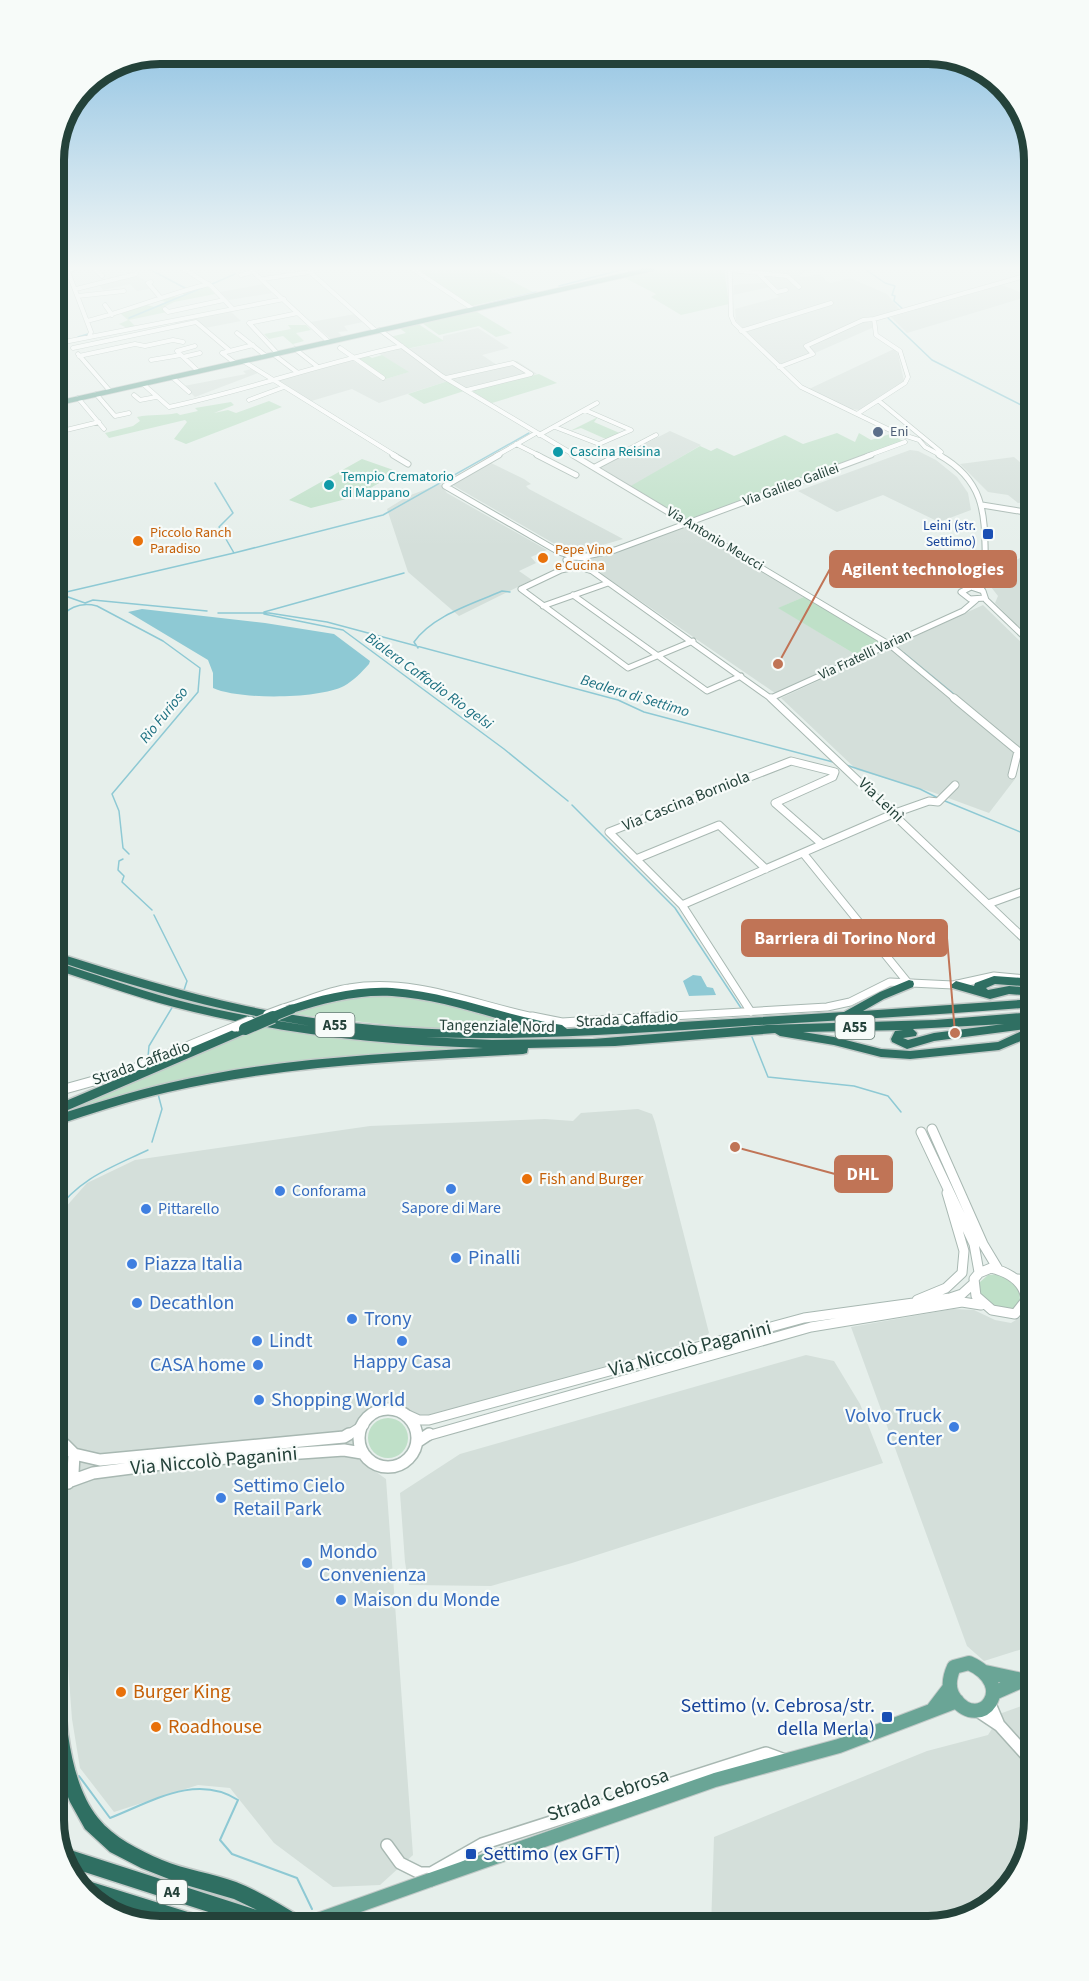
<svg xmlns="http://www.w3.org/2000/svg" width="1089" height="1981" font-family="'Source Sans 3',sans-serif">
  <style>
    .built { fill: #d4dfda }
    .green { fill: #bfe0c8 }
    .water { fill: #8ec9d4 }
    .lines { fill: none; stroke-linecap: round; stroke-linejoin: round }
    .stream-far1 { stroke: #8ec9d4; stroke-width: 1.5 }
    .stream { stroke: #8ec9d4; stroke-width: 2 }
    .minor-far4-casing { stroke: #a8b8b2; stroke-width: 5 }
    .minor-far3-casing { stroke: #a8b8b2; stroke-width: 7 }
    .minor-far2-casing { stroke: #a8b8b2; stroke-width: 9 }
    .minor-far1-casing { stroke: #a8b8b2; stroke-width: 11 }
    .minor-casing { stroke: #a8b8b2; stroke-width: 14 }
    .major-far1-casing { stroke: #c2cac8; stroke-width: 6 }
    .major-casing { stroke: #c2cac8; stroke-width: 16 }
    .highway-casing { stroke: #c2cac8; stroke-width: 3 }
    .minor-far4 { stroke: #fff; stroke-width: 4 }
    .minor-far3 { stroke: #fff; stroke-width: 5 }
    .minor-far2 { stroke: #fff; stroke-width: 7 }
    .minor-far1 { stroke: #fff; stroke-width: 9 }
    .minor { stroke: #fff; stroke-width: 11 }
    .major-far1 { stroke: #6aa596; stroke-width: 4.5 }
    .major { stroke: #6aa596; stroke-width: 14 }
    .highway { fill: #2f6f62; fill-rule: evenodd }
    .minor-bridge-far1-casing { stroke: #a8b8b2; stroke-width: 9; stroke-linecap: butt }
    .minor-bridge-casing { stroke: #a8b8b2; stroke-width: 11; stroke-linecap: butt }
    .major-bridge-casing { stroke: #c2cac8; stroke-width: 16; stroke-linecap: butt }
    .highway-bridge-far1-casing { stroke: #c2cac8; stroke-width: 11; stroke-linecap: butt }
    .highway-bridge-casing { stroke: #c2cac8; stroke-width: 14; stroke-linecap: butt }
    .minor-bridge-far1 { stroke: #fff; stroke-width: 7 }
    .minor-bridge { stroke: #fff; stroke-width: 9 }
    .major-bridge { stroke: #6aa596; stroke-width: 14 }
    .highway-bridge-far1 { stroke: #2f6f62; stroke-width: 9 }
    .highway-bridge { stroke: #2f6f62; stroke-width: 12 }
    .service-dot { fill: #5c6f8a; stroke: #f7fbf9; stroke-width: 2 }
    .culture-dot { fill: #0f9aa8; stroke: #f7fbf9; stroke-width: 2 }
    .transit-dot { fill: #1a4fb4; stroke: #f7fbf9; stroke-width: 2 }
    .food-dot { fill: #e8710a; stroke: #f7fbf9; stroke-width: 2 }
    .shop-dot { fill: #3f7fe0; stroke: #f7fbf9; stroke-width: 2 }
    .labels { text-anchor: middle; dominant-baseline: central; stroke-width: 4.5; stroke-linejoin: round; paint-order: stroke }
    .far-service-label { font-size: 14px; fill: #4e5e75; stroke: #f7fbf9; text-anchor: start }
    .far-culture-label { font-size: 14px; fill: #0d838f; stroke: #f7fbf9; text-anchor: start }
    .far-street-label { font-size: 14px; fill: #24423a; stroke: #f7fbf9 }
    .far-transit-label { font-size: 14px; fill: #164399; stroke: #f7fbf9; text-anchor: end }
    .far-food-label { font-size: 14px; fill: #c56008; stroke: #f7fbf9; text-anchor: start }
    .far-water-label { font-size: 15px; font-style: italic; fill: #1c6f80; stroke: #f7fbf9 }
    .shield { fill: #f7fbf9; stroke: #637a73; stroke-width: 1.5 }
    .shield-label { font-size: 15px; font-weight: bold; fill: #24423a }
    .street-label { font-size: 16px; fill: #24423a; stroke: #f7fbf9 }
    .food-label { font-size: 16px; fill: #c56008; stroke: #f7fbf9; text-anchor: start }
    .shop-label { font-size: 16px; fill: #366cbe; stroke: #f7fbf9; text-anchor: start }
    .near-shop-label { font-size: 20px; fill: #366cbe; stroke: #f7fbf9; text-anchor: start }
    .near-street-label { font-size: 20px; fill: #24423a; stroke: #f7fbf9 }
    .near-food-label { font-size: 20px; fill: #c56008; stroke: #f7fbf9; text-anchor: start }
    .near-transit-label { font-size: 20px; fill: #164399; stroke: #f7fbf9; text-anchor: end }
    .rim { fill: none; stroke: #24423a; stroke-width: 8 }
    .leader { fill: none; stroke: #c07456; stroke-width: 2 }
    .callout-dot { fill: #c07456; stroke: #f7fbf9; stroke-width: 2 }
    .callout { fill: #c07456; stroke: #c07456; stroke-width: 2 }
    .callout-label { font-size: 18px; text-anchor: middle; font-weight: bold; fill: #fff }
  </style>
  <rect width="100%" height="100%" fill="#e6efeb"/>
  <path class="built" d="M734,269H815L798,275L803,277L820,274L826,281L831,283L850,278L887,294L900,310L875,317L872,320V328L783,367L736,321L735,309L779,297L770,287L733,295L734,285L769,282L763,275L764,272L748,273Z
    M135,275L148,282L145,283L149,289L137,291L130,284L103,290L99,284Z
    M264,284L272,293L229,300L220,292Z
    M1002,285L1030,296L907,333L891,317Z
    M229,310L241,321L205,328L197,321L176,325L171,321Z
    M355,314L363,322L344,326L348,331L338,332L342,336L331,339L311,322Z
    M478,328L509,348L482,355L497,365L517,361L537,374L470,390L442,376L408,349L443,341V336Z
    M400,346L448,381L379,403L352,389L308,402L276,380L349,358L383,380L408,372L377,352Z
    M894,349L898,354L904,381L859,410L851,409L809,389Z
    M252,369L258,373L195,397L184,386L246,374L243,371Z
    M670,431L701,445L631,487L600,467Z
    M910,450L918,451L936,460L957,477L968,493L971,510L939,522L883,495L837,512L798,491Z
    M1014,457L1035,475V501L1018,503L1008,495L988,492L960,464Z
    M487,461L524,479L531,484L526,486L529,489L623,539L572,554L449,483Z
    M440,484L447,493L547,550L531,557L536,563L519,571L532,580L459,616L408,572L387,509L408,496Z
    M688,523L806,596L779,608L858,656L775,693L591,567L588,562L597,555Z
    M1022,557L1035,567V644L995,603L998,596L991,587L990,573Z
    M983,605L1035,656V741L1023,744L1015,779L989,813L932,792L857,770L781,698Z
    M638,1109L652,1114L655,1122L709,1333L704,1338L437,1415H418L381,1407L357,1425L358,1459L386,1479L413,1855L380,1885L333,1887L274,1843L230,1788L198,1785L114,1812L80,1768L72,1719L57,1519L54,1517L56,1218L87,1183L135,1160L370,1126L545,1119L573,1121L581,1113Z
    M1035,1305V1645L984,1661L967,1646L851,1327L953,1309L974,1310L995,1320L1011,1323L1029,1312Z
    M806,1355L834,1361L860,1404L883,1463L572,1563L491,1586L409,1585L405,1562L400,1493L460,1454Z
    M1035,1701V1821L1017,1879L970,1919L928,1927H711L714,1837L927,1751L988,1735L1002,1713Z"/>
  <path class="green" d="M416,269H489L533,292L472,306Z
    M655,269H724L729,304L681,315L651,297L656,294L623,277Z
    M207,286L215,294L174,302L162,308L167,312L129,320L135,326L127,328L119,324L128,320L120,313L147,305L155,307L166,302L159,300C167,296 176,298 185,295L178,292Z
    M474,310L512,333L496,337L479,326L439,335L422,323Z
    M417,323L444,341L406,349L390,337L406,333L398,327Z
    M288,325H306L311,330L296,333L304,341L293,344L297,348L283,336L269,339L264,334L291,329Z
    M367,355L372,358L382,355L409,372L386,379L352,358Z
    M539,374L557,383L492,403L470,390Z
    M448,381L464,391L424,404L408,394Z
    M269,401L282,407L186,444L174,439L187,422L185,420L109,438L105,433L133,426L140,421L137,417C151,414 163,416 177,413L180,415L198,411L195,408L231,402L234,405L214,413L228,410L236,413Z
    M598,417L594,422L622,434L608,440L581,428L570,431Z
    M837,433L855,442L859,433L871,440L890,434L905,442L688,523L629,487L700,446L711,451L717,448L734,456L785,435L803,444Z
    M362,459L399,472L354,497L311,508L289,500Z
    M806,596L880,641V646L858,656L778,608Z
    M393,995L435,1001L538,1030L416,1028L292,1014C325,1000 358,996 393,995Z
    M261,1027L330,1037L465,1049L245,1069C180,1079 117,1095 54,1117V1114Z
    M988,1275C1004,1272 1019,1282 1020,1299L1014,1308H995L980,1294V1282Z
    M368 1438a20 20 0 1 1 40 0a20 20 0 1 1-40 0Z
    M54,1448L64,1452C73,1465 67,1479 54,1487Z"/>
  <path class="water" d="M142,609L265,623L334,634L370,661L369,664C362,672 353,681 344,686C319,699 239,700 213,688V673L208,660L128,612Z
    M693,975L701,976L707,987L713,988L716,995L689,996L683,981Z"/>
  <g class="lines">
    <path class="stream-far1" d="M149,269L185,288
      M865,269L885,283L895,286L892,295L895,296L894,301L904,310
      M212,284L235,274
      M559,286L625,269
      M479,306L536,292
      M887,317L932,360L1035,412
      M129,318L204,287
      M78,337L88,334
      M234,553L383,515L529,433
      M54,592L85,603L93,600L207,611
      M62,593L234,553L219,527L233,513L215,483
      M264,612L404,573
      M218,613H269L327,622L618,700L644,712L833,762
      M264,614L343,630L504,749L568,801
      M54,622C68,609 78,601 97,606L163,641L200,668L198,692L112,794L119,811L123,848L129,854
      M418,648L414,642C433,615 473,604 502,591L510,592
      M904,653L955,695
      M977,713L1023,751L1021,774L1035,789
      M846,765L920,789L938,798
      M945,801L1035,838
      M572,805L675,908L741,1008
      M123,859L119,861L118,870L124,876L122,882L152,910
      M154,915L187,981L184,990
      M752,1037L768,1077L854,1086L888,1096L901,1112
      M148,1057L149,1046L173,1006
      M152,1142L162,1109L158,1094
      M54,1213C82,1177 108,1169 148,1150"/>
    <path class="stream" d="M79,1776L110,1818C151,1802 196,1773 238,1800L220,1840L232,1854L297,1878L312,1909
      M54,1779L64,1822L59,1835"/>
    <g class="minor-far4-casing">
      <path id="minor-far4" d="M67,269L91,332L89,337
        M95,269L102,276
        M184,269L211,286L232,308
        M250,269L329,342
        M413,269L473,309
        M730,269L731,316L734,323L801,387L894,432L919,440L925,447L942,456
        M730,270L787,276L799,287
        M54,272L73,269
        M759,274L777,292L786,290
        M241,275L253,272
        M263,279L310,272L376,331
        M151,282L148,283L160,297
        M76,289L136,274
        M78,296L124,291
        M105,305L112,315
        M165,309L168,312L224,300
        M87,321C128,311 167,294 209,284
        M380,330L442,376L576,456
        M741,331L831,303
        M237,333L266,356
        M54,344L284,299
        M73,348L196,322L229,350
        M340,348L383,378
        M295,349L318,367
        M277,353L249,323L298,313
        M78,354L110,391
        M273,354L298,373
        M181,355L177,351L195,346
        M79,356L135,344L145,346L173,340L183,342
        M183,357L200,353
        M151,360L181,355L198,371
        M243,361L396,456
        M235,363L222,353L253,345
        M779,367L813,354L806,346L863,320L874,319
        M172,377L189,392
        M446,378L513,363L531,374L467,390
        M143,384L169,407C248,390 323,363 402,346
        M96,394L115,416L129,413
        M134,395L140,400L156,397
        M78,398L104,429
        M249,400L284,387
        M879,401L941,452
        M857,414L905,383L908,377L900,351L876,335L874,319L1035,273
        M555,427L599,444L631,430L585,410
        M54,433L99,422
        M539,435L597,403
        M516,444L540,456
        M496,456L536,433
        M616,456L656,435
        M867,456L905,442"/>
    </g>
    <g class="minor-far3-casing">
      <path id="minor-far3" d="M393,455L408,464
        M499,455L445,486L559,552L574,557
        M537,455L576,475
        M573,455L890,645L956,700
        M939,455C993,485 983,526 986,580L981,589
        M595,467L618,455
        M982,505L1025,512L1035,517
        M574,557L585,558L588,564L580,567L569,566L566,560Z
        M582,557L615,550L871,455
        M575,567L561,570L521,589L628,668L693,641
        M580,567L592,571L773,700
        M573,595L707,691L741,676
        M985,598L970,599L961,592L971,587L983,591L986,600L1035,647
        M543,606L608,583
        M771,698L963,611L976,600"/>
    </g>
    <g class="minor-far2-casing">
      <path id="minor-far2" d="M771,698L1035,949
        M954,698L1018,751L1012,775
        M803,853L909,984
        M636,859L719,825L766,869
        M988,904L1035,887
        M682,905L895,813L929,801L938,802L955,785
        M283,1008C304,1002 327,991 349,988C416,977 476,1006 539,1018
        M751,1012L682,905L609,832L791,761L835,772L833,777L775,803L822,844
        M637,1018L827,1007L850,1002L890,982L953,985L994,976L1025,979"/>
    </g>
    <g class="minor-far1-casing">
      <path id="minor-far1" d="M532,1017L562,1023L662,1017
        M54,1092L126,1072L235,1027
        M932,1129L983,1244L998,1269
        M921,1132L974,1244L979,1272
        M991,1268C1008,1272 1024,1281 1026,1300L1015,1314L992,1310L976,1296L974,1279L979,1273Z
        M1017,1279L1035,1280
        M1026,1297L1035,1293
        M917,1300L946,1288L962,1273L964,1251L947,1193
        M408,1415L419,1420H429L804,1318L950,1298L962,1294L973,1284
        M346,1436L364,1425
        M427,1436L811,1327L962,1302L981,1305"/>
    </g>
    <g class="minor-casing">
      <path id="minor" d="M359 1438a29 29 0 1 1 58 0a29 29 0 1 1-58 0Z
        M54,1442L64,1444L74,1454L73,1473L68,1483
        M417,1442L429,1434
        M74,1454L100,1460L344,1437L349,1434
        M68,1482L93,1473L185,1461L344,1450L362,1453
        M990,1704L999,1725
        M979,1712L1000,1726L1035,1765
        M387,1845L400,1863L420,1873H431L482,1844L766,1753L785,1760"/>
    </g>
    <g class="major-far1-casing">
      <path id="major-far1" d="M54,404L652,269"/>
    </g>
    <g class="major-casing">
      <path id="major" d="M969,1663C1018,1685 981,1733 955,1699C947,1689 949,1678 954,1667Z
        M985,1672L1022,1680
        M994,1693L1035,1675
        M934,1708L950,1687
        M430,1880L715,1780L839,1746L957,1701"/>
    </g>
    <g class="highway-casing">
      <path id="highway" d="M54,952C118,972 181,992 246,1006C343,1027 442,1032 540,1030C491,1018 442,999 392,996C358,994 324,1003 292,1013L288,1012L287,1009L288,1006C321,995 356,986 392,988C450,992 505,1016 562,1025L567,1029L844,1012L880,992L909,980L913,981L914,984L913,987L884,999L863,1011L1035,999V1007C938,1015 841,1020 744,1026C637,1033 532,1041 425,1037L492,1040L593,1039L767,1025L935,1020L1035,1012V1035L999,1050L910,1059L881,1057L834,1045L780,1036L775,1033L615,1046L528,1048L527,1053L523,1054C405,1061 284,1065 168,1092C129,1101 92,1113 54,1126V1116C92,1104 130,1092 169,1083C271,1059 378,1054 483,1048C385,1045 289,1035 194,1012C146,1001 100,984 54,969V961C94,974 133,988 173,999C218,1011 264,1019 310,1026C222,1012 138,988 54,960ZM1004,1024L934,1033L908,1040L903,1038L916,1036L917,1033L913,1029ZM1026,1029L998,1042L910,1051L881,1049L834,1037L803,1032L903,1030L895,1031L891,1039L892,1042L907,1049L934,1041Z
        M994,976L1035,979V987L995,984L986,988L988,990L1009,986L1035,988V996L1009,994L990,999L952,988L951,985L956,981L974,986L975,983Z
        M245,1025L249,1026L250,1029L249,1032L54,1116V1106Z
        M58,1484L63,1486L65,1491L59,1506L54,1508V1485Z
        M54,1593L59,1596L62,1601C64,1662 58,1769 98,1818C114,1838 139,1850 162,1860C186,1870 212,1873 236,1882C262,1892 284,1907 308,1921L311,1927H255L66,1866L62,1862L60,1848L61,1847L257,1910L234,1899L179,1883L141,1868L110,1852L85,1829L70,1802L60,1777L54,1748Z
        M85,1880L207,1918L213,1921L216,1927H178L94,1901L79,1882Z"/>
    </g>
    <use href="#minor-far4" class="minor-far4"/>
    <use href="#minor-far3" class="minor-far3"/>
    <use href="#minor-far2" class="minor-far2"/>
    <use href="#minor-far1" class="minor-far1"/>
    <use href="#minor" class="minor"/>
    <use href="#major-far1" class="major-far1"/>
    <use href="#major" class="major"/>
    <use href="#highway" class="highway"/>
    <g class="minor-bridge-far1-casing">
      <path id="minor-bridge-far1" d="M267,1014L283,1008"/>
    </g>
    <g class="minor-bridge-casing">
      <path id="minor-bridge" d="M235,1027L250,1021"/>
    </g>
    <g class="major-bridge-casing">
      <path id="major-bridge" d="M298,1927L430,1880"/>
    </g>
    <g class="highway-bridge-far1-casing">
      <path id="highway-bridge-far1" d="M270,1018L292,1009"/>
    </g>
    <g class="highway-bridge-casing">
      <path id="highway-bridge" d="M245,1029L273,1017"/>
    </g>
    <use href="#minor-bridge-far1" class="minor-bridge-far1"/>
    <use href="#minor-bridge" class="minor-bridge"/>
    <use href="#major-bridge" class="major-bridge"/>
    <use href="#highway-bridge-far1" class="highway-bridge-far1"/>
    <use href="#highway-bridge" class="highway-bridge"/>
  </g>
  <linearGradient id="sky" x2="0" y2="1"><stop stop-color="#84bce0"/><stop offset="0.49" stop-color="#f4f8f6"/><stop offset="1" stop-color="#f4f8f6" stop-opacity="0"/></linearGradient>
  <rect width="1089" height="547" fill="url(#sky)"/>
  <circle class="service-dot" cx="878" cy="432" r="6"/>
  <g class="culture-dot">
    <circle cx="558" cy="452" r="6"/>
    <circle cx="329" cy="485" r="6"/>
  </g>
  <g class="transit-dot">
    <rect x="982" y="528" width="12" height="12" rx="3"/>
    <rect x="881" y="1711" width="12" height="12" rx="3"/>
    <rect x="465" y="1848" width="12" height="12" rx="3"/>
  </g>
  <g class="food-dot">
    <circle cx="138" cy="541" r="6"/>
    <circle cx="543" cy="558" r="6"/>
    <circle cx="527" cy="1179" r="6"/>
    <circle cx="121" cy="1692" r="6"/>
    <circle cx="156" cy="1727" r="6"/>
  </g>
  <g class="shop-dot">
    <circle cx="451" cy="1189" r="6"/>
    <circle cx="280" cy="1191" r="6"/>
    <circle cx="146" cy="1209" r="6"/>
    <circle cx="456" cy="1258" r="6"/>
    <circle cx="132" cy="1264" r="6"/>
    <circle cx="137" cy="1303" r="6"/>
    <circle cx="352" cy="1319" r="6"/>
    <circle cx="257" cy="1341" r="6"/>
    <circle cx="402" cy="1341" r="6"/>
    <circle cx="258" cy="1365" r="6"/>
    <circle cx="259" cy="1400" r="6"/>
    <circle cx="954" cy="1427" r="6"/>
    <circle cx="221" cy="1498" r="6"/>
    <circle cx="307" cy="1563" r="6"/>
    <circle cx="341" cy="1600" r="6"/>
  </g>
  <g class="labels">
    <g class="far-service-label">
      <text x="890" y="432">Eni</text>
    </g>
    <g class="far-culture-label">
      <text x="570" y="452">Cascina Reisina</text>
      <text x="341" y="477">Tempio Crematorio<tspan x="341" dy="16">di Mappano</tspan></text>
    </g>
    <g class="far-street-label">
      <text transform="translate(791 485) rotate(-20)">Via Galileo Galilei</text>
      <text transform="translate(715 539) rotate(31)">Via Antonio Meucci</text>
      <text transform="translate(865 655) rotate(-25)">Via Fratelli Varian</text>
    </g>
    <g class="far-transit-label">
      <text x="976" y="526">Leini (str.<tspan x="976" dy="16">Settimo)</tspan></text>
    </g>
    <g class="far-food-label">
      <text x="150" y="533">Piccolo Ranch<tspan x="150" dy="16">Paradiso</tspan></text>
      <text x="555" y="550">Pepe Vino<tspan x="555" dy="16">e Cucina</tspan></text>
    </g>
    <g class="far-water-label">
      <text transform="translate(429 681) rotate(36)">Bialera Caffadio Rio gelsi</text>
      <text transform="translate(635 696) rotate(17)">Bealera di Settimo</text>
      <text transform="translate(164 715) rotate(-51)">Rio Furioso</text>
    </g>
    <g class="shield">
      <rect x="315.5" y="1013" width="39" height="24" rx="4.5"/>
      <rect x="835.5" y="1015" width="39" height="24" rx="4.5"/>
      <rect x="157" y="1880" width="30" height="24" rx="4.5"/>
    </g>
    <g class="shield-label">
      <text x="335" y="1025">A55</text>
      <text x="855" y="1027">A55</text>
      <text x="172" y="1892">A4</text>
    </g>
    <g class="street-label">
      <text transform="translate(881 800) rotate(44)">Via Leinì</text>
      <text transform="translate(686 801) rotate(-22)">Via Cascina Borniola</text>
      <text transform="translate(627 1019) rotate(-3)">Strada Caffadio</text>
      <text transform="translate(497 1026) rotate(1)">Tangenziale Nord</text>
      <text transform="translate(141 1063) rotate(-20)">Strada Caffadio</text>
    </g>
    <g class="food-label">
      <text x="539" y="1179">Fish and Burger</text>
    </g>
    <g class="shop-label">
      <text x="292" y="1191">Conforama</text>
      <text x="451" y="1208" text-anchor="middle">Sapore di Mare</text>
      <text x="158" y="1209">Pittarello</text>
    </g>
    <g class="near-shop-label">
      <text x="468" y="1258">Pinalli</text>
      <text x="144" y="1264">Piazza Italia</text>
      <text x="149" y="1303">Decathlon</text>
      <text x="364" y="1319">Trony</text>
      <text x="269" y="1341">Lindt</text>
      <text x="402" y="1362" text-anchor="middle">Happy Casa</text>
      <text x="246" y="1365" text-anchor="end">CASA home</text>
      <text x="271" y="1400">Shopping World</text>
      <text x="942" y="1416" text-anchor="end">Volvo Truck<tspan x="942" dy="23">Center</tspan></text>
      <text x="233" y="1486">Settimo Cielo<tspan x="233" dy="23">Retail Park</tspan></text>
      <text x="319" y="1552">Mondo<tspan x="319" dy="23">Convenienza</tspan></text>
      <text x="353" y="1600">Maison du Monde</text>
    </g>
    <g class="near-street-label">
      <text transform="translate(690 1349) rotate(-15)">Via Niccolò Paganini</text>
      <text transform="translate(214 1461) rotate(-5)">Via Niccolò Paganini</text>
      <text transform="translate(608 1795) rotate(-19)">Strada Cebrosa</text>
    </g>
    <g class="near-food-label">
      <text x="133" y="1692">Burger King</text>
      <text x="168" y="1727">Roadhouse</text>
    </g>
    <g class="near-transit-label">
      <text x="875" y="1706">Settimo (v. Cebrosa/str.<tspan x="875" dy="23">della Merla)</tspan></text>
      <text x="483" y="1854" text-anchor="start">Settimo (ex GFT)</text>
    </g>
  </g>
  <path d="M0 0H1089V1981H0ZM160 64H928A96 96 0 0 1 1024 160V1820A96 96 0 0 1 928 1916H160A96 96 0 0 1 64 1820V160A96 96 0 0 1 160 64Z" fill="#f7fbf9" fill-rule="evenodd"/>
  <path class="rim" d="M160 64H928A96 96 0 0 1 1024 160V1820A96 96 0 0 1 928 1916H160A96 96 0 0 1 64 1820V160A96 96 0 0 1 160 64Z"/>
  <path class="leader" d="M778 664L830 569M955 1033L947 938M735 1147L835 1174"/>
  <g class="callout-dot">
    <circle cx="778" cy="664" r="6"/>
    <circle cx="955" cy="1033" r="6"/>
    <circle cx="735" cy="1147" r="6"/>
  </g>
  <g class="callout">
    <rect x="830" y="551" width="186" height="36" rx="6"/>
    <rect x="742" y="920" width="205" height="36" rx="6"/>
    <rect x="835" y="1156" width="57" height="36" rx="6"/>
  </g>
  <g class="callout-label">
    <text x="923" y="575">Agilent technologies</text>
    <text x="845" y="944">Barriera di Torino Nord</text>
    <text x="863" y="1180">DHL</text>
  </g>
</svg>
